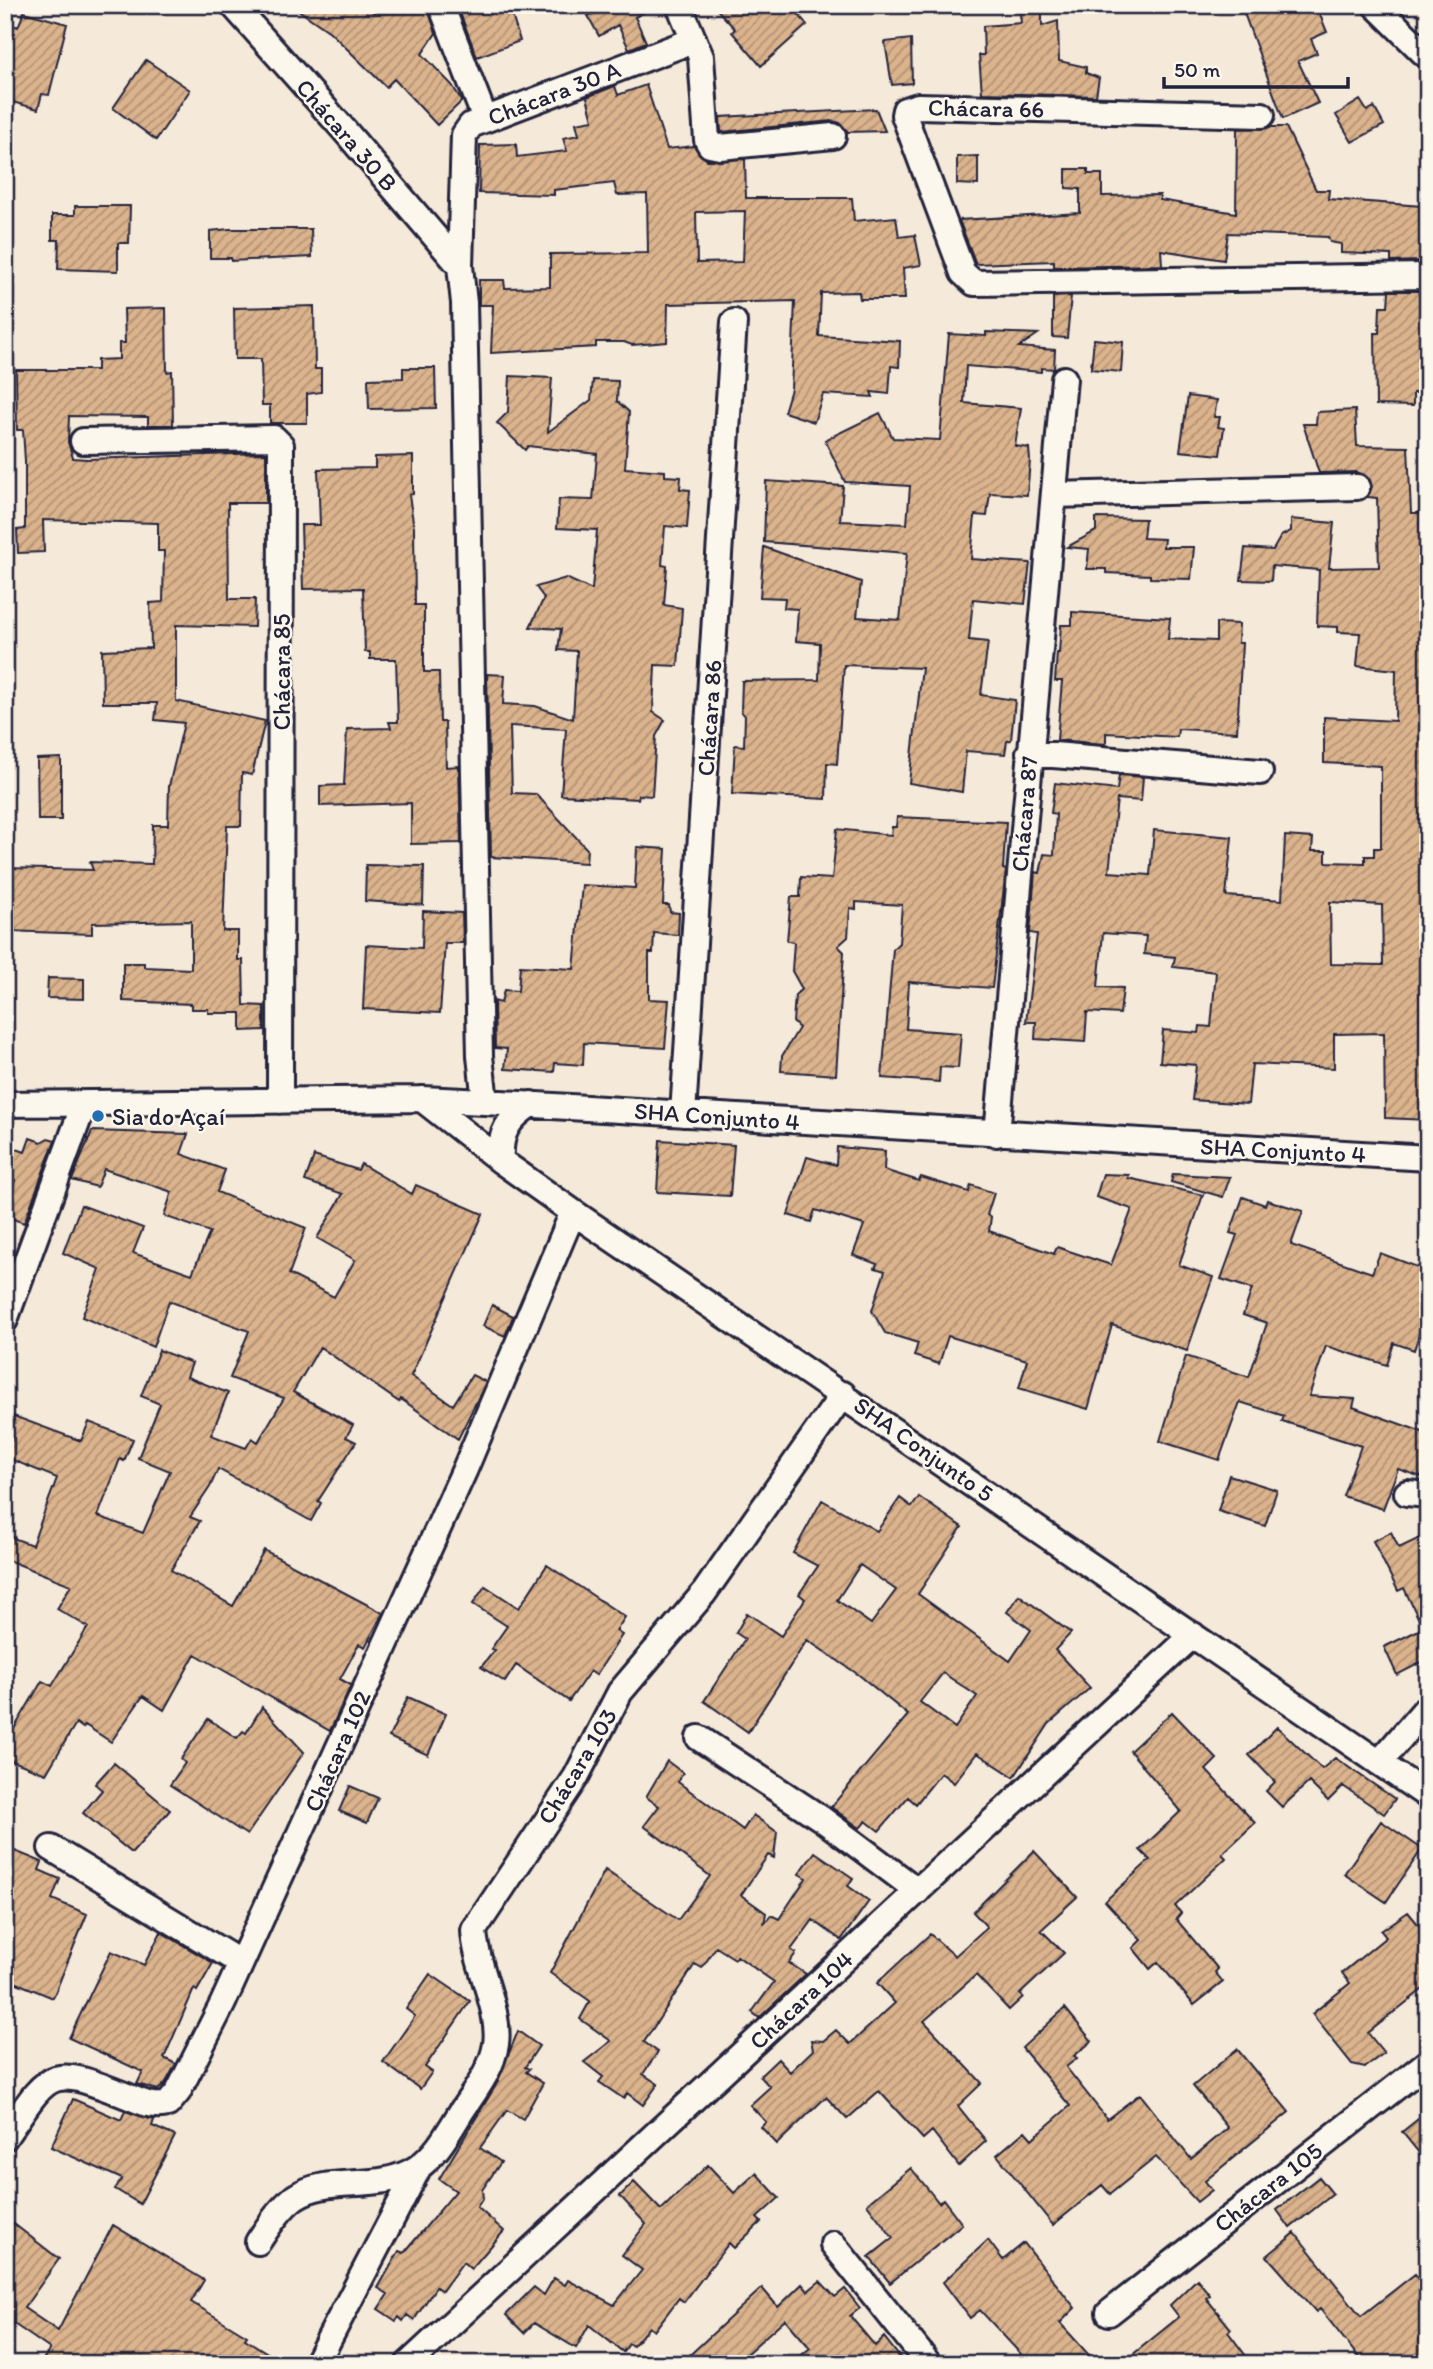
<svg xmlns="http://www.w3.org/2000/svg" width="1433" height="2369" font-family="Itim,sans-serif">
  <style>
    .building { fill: url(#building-hatch); stroke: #22223b; stroke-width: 2; fill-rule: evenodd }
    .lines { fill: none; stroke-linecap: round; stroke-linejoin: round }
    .minor-casing { stroke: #22223b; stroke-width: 30 }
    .minor { stroke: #fbf7ec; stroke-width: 24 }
    .poi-dot { fill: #1f6fb2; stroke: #fbf7ec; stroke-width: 2.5 }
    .labels { text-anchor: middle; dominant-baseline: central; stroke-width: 5; stroke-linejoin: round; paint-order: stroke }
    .street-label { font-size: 24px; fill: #22223b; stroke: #fbf7ec }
    .poi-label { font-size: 24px; fill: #22223b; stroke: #fbf7ec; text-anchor: start }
  </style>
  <defs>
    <pattern id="building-hatch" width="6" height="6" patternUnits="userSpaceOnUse" patternTransform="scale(1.75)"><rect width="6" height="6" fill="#dbb38c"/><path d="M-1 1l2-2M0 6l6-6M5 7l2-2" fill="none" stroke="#b19174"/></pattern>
  </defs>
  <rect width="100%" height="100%" fill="#f5e9d9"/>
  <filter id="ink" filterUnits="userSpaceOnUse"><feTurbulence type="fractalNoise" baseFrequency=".0143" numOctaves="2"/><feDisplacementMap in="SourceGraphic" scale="14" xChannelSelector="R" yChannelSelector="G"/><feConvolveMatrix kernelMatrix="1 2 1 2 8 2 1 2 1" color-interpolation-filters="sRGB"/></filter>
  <g filter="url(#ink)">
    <path class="building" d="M291,5H366L374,13L382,5H427L436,33L422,54L452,85L462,101L437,125L394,79L386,87L330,32Z
      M457,5H502L505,14L511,12L520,41L477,57Z
      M609,5H657L635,17L646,42L629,49L618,25L599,36L588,16Z
      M713,5H791L807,25L761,66L732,32L735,29Z
      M1019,5H1042V26L1058,21L1059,61L1086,67V73L1099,78L1096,96L982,93L979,55H984L983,26L1021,23Z
      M1241,5H1316L1327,32L1311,39L1317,53L1298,61L1318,103L1283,119Z
      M24,12L67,24L49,95L42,94L38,109L5,100V53L13,25L18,27Z
      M911,39L912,83L892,85L885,42Z
      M146,60L190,90L156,140L113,108Z
      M646,85L667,149L694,146L707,160L745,159L746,198H852L854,221L896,217L899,237L915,235L921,265L903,268L905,299H860L859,292L821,293L819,336L900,341L899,367L891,366L889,394L871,392L873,397L823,394L814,422L784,412L791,389L795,301L668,304L667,342L632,345L624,342H596V347L491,353L493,305H479V280H504L505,288L550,287V254L648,253L647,194L617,195L614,183L554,190V195L479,193L480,145L516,144L517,157L567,151L563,138L579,135L576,123L593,120L587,97L615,86L618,95ZM745,211L743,262L697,263L696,212Z
      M1360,100L1367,111L1374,107L1384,125L1352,142L1336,115Z
      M876,109L885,131L848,132L840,123L832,121L721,132L720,117Z
      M1271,127H1286L1316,190H1329L1328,199L1422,206L1420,261L1391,262V255L1341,253V244L1330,242L1328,237L1228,233L1224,260L1161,250L1162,265L1054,267V261L976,264L959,220L1080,213V189L1066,188V169H1088V174H1102V196L1160,195V200L1236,213L1237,129Z
      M978,156V185L957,184V157Z
      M75,206H130L129,243H118V271L58,269L59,240H52V215H75Z
      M230,229H311L312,257L231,261V258H210V231Z
      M1389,291H1419V294L1428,295V376L1421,375L1420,393H1413V406L1376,405L1375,333H1379L1380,306H1388Z
      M1071,296L1067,338L1053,337V297Z
      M314,306L315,369H321V392L307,394V423H270V405H262L261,359H235L234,308Z
      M166,308L167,372L172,371L173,425H148V417L69,416L68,442L73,458L87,459L266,453V503H228L229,599H255L254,627L176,625V701L265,721L252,775L242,773L241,826H227L223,931H238V960H243L244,1005L264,1006V1030L241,1031V1013H208V1009H191V1004L123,1001V963H144V967L191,969V921L92,923V934L5,931V868L93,870L90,862L152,864L153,825H168L169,786L184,723L155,720L157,703H103L102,650L151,648L150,603L163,602L164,551H158V523L43,520L44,552L18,553L17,530L25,529V461L23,430H17L16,370H97V360L119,359V343H125L124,309Z
      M986,332L1038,334L1019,347L1055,350L1054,369L1041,368V372L966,366L964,403L1021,408L1015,446L1029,448L1030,461L1027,495L990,493L987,516L975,515L971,559L1030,563L1025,604L973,599L969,640L988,642L981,695L1015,700L1011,740L1007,741L1005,754L966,751L962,792L909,783L922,668L844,665L837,764L827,763L826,799L732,794L735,745L744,746L745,716L741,711L742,681L819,680L820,643L796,641L798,609L784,608L785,598L760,597L764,547L861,582L857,617L900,620L907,553L764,542L766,481L843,486L840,521L907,524L910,486L845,482L825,440L880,413L893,438L940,440L949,334L986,336Z
      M1094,339L1123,342L1121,372L1091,369Z
      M403,368H435L436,408L369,409L368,379L403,378Z
      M510,376L552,378L548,432L591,400L593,380L618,381L617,401L629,412L625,468L665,471V476L681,477L680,489L690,490L687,528L665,526L662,565L667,566L664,605L682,608L678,666L655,665L653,712L665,720L656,736L652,796L639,795L638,799L561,795L566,729L510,726L512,793L536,794L587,849L586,863L491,857L487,674L505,675L503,704L535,706L573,719L577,651L558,650L561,629L530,627L544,598L536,587L566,578L592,590L597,530L557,528L559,499L593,500L597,454L528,446L525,450L497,423L508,412Z
      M1188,396L1217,400L1214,417H1220L1218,427L1224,428L1220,455L1180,451Z
      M1355,410L1357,446L1408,447L1411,513H1428V1120L1385,1118L1384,1033L1334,1034V1068L1252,1064L1248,1104L1192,1100L1196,1065L1160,1062L1163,1030L1199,1033L1200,1026L1211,1027L1216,972L1173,967L1175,957L1144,954L1146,936L1103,933L1098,987L1123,988L1120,1014L1087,1012L1085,1042L1035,1039L1036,1022H1026L1037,934L1030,933L1035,872L1040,873L1044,854L1054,855L1056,814L1051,813L1055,783L1117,790L1119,775L1143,777L1141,801L1117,799L1109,872L1150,875L1154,830L1232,837L1226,896L1282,900L1285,836L1313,838L1312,851H1326V862L1365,863V856H1374V848H1381V766L1324,763V717L1395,721L1396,670L1357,666L1360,633L1338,632V627L1317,626L1319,570L1272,566L1271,581L1241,580L1245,548L1273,550L1281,536L1291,531V519L1334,523L1329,568L1379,567L1377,498L1367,497L1372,487L1370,480L1357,472L1319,473L1303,424H1316L1317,412ZM1330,902L1382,905L1383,965L1331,964Z
      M413,456V494L409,495L414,528L415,605H424V672H439L440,722H445L446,767L459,766L461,843L411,844V803L320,806V786L344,785L347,729L391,728L389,722H398L396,659H370V652H365L363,588L303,589L301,525H320L318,469L375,468V457Z
      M1096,518L1145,519L1143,538L1164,539L1163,547H1194L1191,579L1150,578V575L1106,573V569H1087L1089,549L1067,547L1096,531Z
      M1072,612L1170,618L1168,639L1216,641V623L1239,624L1238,643H1242L1237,732L1178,729L1177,737L1106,733V744L1057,740L1062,681H1055L1057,653H1059L1061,625H1072Z
      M61,758V820H38L37,759Z
      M897,817L1006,822L1003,869L1006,870L992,988L909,982L906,1029L961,1033L958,1068L940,1067L939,1082L882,1078L893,949L899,943L902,905L856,902V909L850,908L848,937L838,946L844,952L836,1075L781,1071L782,1056L799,1028L793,1022L795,995L802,989L792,971L794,942L787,941L791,897H800L801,877L832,879L837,829L891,835L892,827H896Z
      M637,847L666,849L663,905H669L670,912L679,913L678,935L654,933L653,953H649V999L669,1000L665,1048L584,1043L583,1065L555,1063L554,1072L505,1069L507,1049L495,1048L494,1001L501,1003L504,990L518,991L520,966L574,969L582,885L635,888Z
      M366,865L424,866L423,905L365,901Z
      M423,911L462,913L463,943H445L440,1013L363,1009L366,945L422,948Z
      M48,978L84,979V999L47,998Z
      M92,1131L188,1134L181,1154L225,1170L217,1192L306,1228L289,1274L334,1297L355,1260L317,1238L343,1194L305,1181L314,1156L358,1170L361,1164L412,1194L416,1185L483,1214L411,1376L453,1405L472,1375L486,1382L458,1439L401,1399L399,1402L320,1347L293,1392L353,1425L346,1437L356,1442L318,1501L321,1503L311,1521L218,1469L210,1487L190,1517L200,1521L171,1570L233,1606L264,1550L383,1613L365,1647L359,1644L340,1679L351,1685L330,1731L195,1654L164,1710L143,1696L111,1742L85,1725L83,1728L76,1723L46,1774L5,1758V1744L42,1681L52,1686L88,1627L57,1609L71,1585L5,1559V1535L32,1545L57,1478L5,1457L12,1439L5,1436L11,1415L81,1441L89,1422L133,1439L124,1461L120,1459L98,1516L143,1533L170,1471L138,1458L160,1404L141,1396L159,1350L192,1363L187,1377L228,1393L211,1435L246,1448L252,1438L258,1442L284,1398L230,1378L249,1331L169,1301L153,1347L82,1317L100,1269L63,1253L81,1205L143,1228L133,1253L192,1274L210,1232L164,1216L172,1192L104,1169L97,1187L72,1180Z
      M30,1138L41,1142L48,1138L55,1140L24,1223L5,1216L15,1180L5,1177V1145L25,1152Z
      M660,1140L734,1145L730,1196L657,1192Z
      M837,1147L885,1151L884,1170L919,1181L921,1177L969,1192L971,1185L994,1193L987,1215L991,1217L989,1231L1054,1254L1057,1247L1111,1265L1132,1209L1096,1197L1103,1174L1129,1175L1128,1178L1203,1195L1179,1265L1213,1277L1187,1351L1112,1325L1088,1409L1019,1388L1027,1360L948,1336L939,1364L914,1356L918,1343L885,1333L872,1311L885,1271L875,1268L877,1264L853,1255L864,1225L815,1210L811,1222L788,1215L807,1157L836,1165Z
      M1173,1174L1230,1177L1223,1197L1171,1182Z
      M1243,1197L1265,1205L1267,1200L1303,1211L1291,1245L1372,1273L1380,1253L1428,1271V1307L1414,1350L1394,1343L1387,1365L1326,1346L1309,1396L1355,1399L1353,1407L1428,1434V1471L1423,1470L1421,1477L1398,1469L1383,1509L1343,1496L1361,1446L1282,1421L1284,1416L1240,1402L1219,1460L1160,1441L1186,1356L1249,1377L1267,1323L1243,1315L1252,1289L1221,1279L1237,1235L1230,1233Z
      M492,1305L513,1316L505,1336L483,1326Z
      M1229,1475L1277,1490L1265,1526L1218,1511Z
      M919,1497L962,1527L918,1594L1010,1661L1031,1630L1007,1612L1019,1595L1071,1633L1055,1650L1090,1688L1049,1724L1014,1777L977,1753L954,1783L941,1773L916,1804L908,1797L879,1831L866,1821L860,1828L831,1807L908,1715L859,1675L807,1640L748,1732L704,1701L745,1639L736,1633L747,1613L781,1636L805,1599L799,1594L818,1566L793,1553L822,1500L877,1531L900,1498L912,1507ZM860,1565L896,1590L871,1624L837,1600ZM943,1673L977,1696L955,1728L920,1702Z
      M1391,1532L1399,1548L1428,1534V1659L1397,1675L1384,1647L1423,1628L1404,1588L1398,1591L1373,1541Z
      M547,1565L625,1617L616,1631L622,1635L596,1675L590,1671L569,1701L516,1665L505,1682L481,1667L495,1650L491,1649L507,1626L473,1604L485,1586L519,1608Z
      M408,1697L446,1714L428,1755L389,1737Z
      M262,1707L304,1752L247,1835L170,1785L185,1763L181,1759L208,1719L237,1738L243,1731L246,1733Z
      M1172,1712L1217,1759L1206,1770L1255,1823L1222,1854L1226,1858L1175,1906L1181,1913L1176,1919L1218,1969L1215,1972L1223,1982L1194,2005L1158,1962L1150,1969L1133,1948L1141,1940L1105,1901L1150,1860L1140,1850L1181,1811L1130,1751Z
      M1277,1727L1322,1769L1335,1758L1395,1799L1384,1814L1343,1786L1328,1801L1309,1782L1282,1807L1266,1791L1275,1782L1249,1755Z
      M667,1761L683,1773L678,1782L743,1830L753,1815L777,1832L774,1858L768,1855L741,1895L766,1913L764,1924L771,1915L779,1919L806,1878L799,1874L815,1852L853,1878L848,1886L869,1901L841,1940L813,1920L791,1950L796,1953L789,1963L806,1974L759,2018L752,2012L774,1982L737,1956L735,1959L716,1947L702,1968L695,1964L644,2042L658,2052L643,2074L658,2084L643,2105L627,2093L624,2099L599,2082L603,2077L584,2062L611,2041L580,2019L590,2001L550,1973L605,1870L678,1920L710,1876L644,1826L659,1806L646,1797Z
      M114,1763L170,1810L132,1853L83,1813L102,1790L95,1784Z
      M350,1786L378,1798L367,1823L339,1811Z
      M1381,1821L1422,1849L1386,1902L1344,1874Z
      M5,1847L42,1862L39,1870L60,1879L52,1899L87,1914L53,1998L5,1978Z
      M1034,1851L1077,1897L1041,1930L1064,1953L1020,1994L1023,1997L1009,2010L976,1975L924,2021L982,2083L958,2106L986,2141L959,2166L932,2131L923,2139L879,2091L847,2119L826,2097L777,2144L761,2127L766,2122L750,2105L770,2087L760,2076L778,2059L790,2072L813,2050L811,2040L823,2041L836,2030L850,2044L895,2003L877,1983L930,1934L955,1956L987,1927L973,1912Z
      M1408,1912L1422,1929H1428V1985L1368,2033L1384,2053L1365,2067L1352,2064L1312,2014L1350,1983L1342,1973L1386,1937L1381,1931Z
      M161,1932L213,1963L197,1991L194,1989L164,2058L176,2064L165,2084L158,2090L137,2084L143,2072L69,2038L111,1951L144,1965Z
      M430,1974L470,2001L425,2067L432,2072L420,2089L383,2062L415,2016L406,2009Z
      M1065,2008L1092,2041L1074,2056L1077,2058L1066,2067L1107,2119L1140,2094L1191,2159L1228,2128L1193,2086L1237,2049L1289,2112L1205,2181L1212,2190L1197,2202L1156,2157L1110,2194L1102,2185L1053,2225L997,2155L1025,2131L1032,2139L1070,2106L1022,2048Z
      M518,2031L539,2046L525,2067L529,2069L526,2072L543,2083L523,2119L507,2110L480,2148L501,2162L482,2190L483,2198L477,2207L504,2231L471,2269L463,2262L442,2291L436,2287L414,2320L407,2315L403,2321L399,2317L396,2321L378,2309L388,2294L378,2288L399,2251L404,2253L456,2191L439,2179L496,2085Z
      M73,2099L121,2120L125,2111L154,2120L152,2126L175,2136L140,2204L115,2189L122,2179L51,2147Z
      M1428,2111V2164L1402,2132Z
      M708,2165L734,2193L756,2173L779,2198L757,2218L761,2222L734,2248L729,2243L684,2302L679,2298L654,2331L649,2327L633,2346L629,2344L623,2352L589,2325L576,2348L534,2323L524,2333L506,2315L534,2287L544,2295L554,2278L565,2285L568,2280L614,2305L642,2270L622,2255L646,2224L620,2196L634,2182L661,2210Z
      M911,2168L939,2203L943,2199L962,2224L890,2283L869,2257L893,2238L867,2204Z
      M1319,2177L1333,2194L1290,2228L1277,2210Z
      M5,2217L59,2259L24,2308L58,2331L113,2225L204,2280L191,2302L247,2336L245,2339L285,2364H40L50,2349L14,2324L5,2336Z
      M1295,2233L1361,2316L1415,2274L1428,2290V2364H1364L1320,2309L1316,2312L1267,2256Z
      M988,2240L1003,2260L1024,2243L1075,2308L1060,2323L1097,2364H1030L980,2310L970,2318L943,2282Z
      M1197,2279L1210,2295L1206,2298L1231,2329L1228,2332L1252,2364H1121L1179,2317L1170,2305Z
      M820,2281L835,2297L845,2289L860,2308L850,2316L875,2346L884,2337L905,2364H791L810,2348L785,2319L735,2364H680L762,2288L778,2307L802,2284L808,2291Z"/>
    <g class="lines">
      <g class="minor-casing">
        <path id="minor" d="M233,5L345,131L460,266
          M441,5L485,119
          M679,5L701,57L707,140L710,145L720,147L833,136
          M1375,5L1428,57
          M1262,115L918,106L905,110L904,115L963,273L974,283L1428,276
          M83,441L274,438L281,445L280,1101
          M1054,495L1357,487
          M1029,753L1260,772
          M422,1099L501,1161L573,1212L1428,1796
          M485,1102L480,1056L464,303L460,266L464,135L471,125L694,40
          M5,1104L422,1099L485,1102L1428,1158
          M683,1114L734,322
          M997,1134L1064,379
          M501,1161C499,1133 508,1119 531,1104
          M5,1320L84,1104
          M1407,1493L1428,1495
          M699,1738L822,1819L918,1891
          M1379,1763L1428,1706
          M51,1848L241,1963
          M5,2137C51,2069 49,2065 127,2096C141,2102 153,2108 168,2104L178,2092L223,2003L465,1469L573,1212
          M258,2242C268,2227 280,2208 295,2197C329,2174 379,2193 417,2168C438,2154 450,2129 463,2109C477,2088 492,2069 496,2044C501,2009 475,1965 474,1930L576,1777L620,1692L704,1593L843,1394
          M833,2244L929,2364
          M1109,2313L1428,2062
          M316,2364L419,2167
          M408,2364L1193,1635"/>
      </g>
      <use href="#minor" class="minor"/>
    </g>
  </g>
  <circle class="poi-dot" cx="98" cy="1116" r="7"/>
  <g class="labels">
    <g class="street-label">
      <text transform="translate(554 93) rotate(-21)">Chácara 30 A</text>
      <text transform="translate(986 108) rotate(1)">Chácara 66</text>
      <text transform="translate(347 135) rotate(49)">Chácara 30 B</text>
      <text transform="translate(281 672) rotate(-90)">Chácara 85</text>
      <text transform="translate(709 718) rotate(-86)">Chácara 86</text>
      <text transform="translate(1024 814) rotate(-85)">Chácara 87</text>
      <text transform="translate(717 1116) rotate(4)">SHA Conjunto 4</text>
      <text transform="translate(1283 1150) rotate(3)">SHA Conjunto 4</text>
      <text transform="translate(924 1449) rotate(35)">SHA Conjunto 5</text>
      <text transform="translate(337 1751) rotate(-66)">Chácara 102</text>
      <text transform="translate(577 1766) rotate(-59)">Chácara 103</text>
      <text transform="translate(801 2000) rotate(-43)">Chácara 104</text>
      <text transform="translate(1268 2187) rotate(-38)">Chácara 105</text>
    </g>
    <g class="poi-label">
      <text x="112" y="1116">Sia do Açaí</text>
    </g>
  </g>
  <rect width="1433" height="2369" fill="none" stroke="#fbf7ec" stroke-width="28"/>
  <rect x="14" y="14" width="1405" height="2341" fill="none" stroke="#22223b" stroke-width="2.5" filter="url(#ink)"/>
  <path d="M1164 77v10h184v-10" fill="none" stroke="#22223b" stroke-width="3.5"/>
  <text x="1174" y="77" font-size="21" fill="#22223b" stroke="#fbf7ec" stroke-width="5" paint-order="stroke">50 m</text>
</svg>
